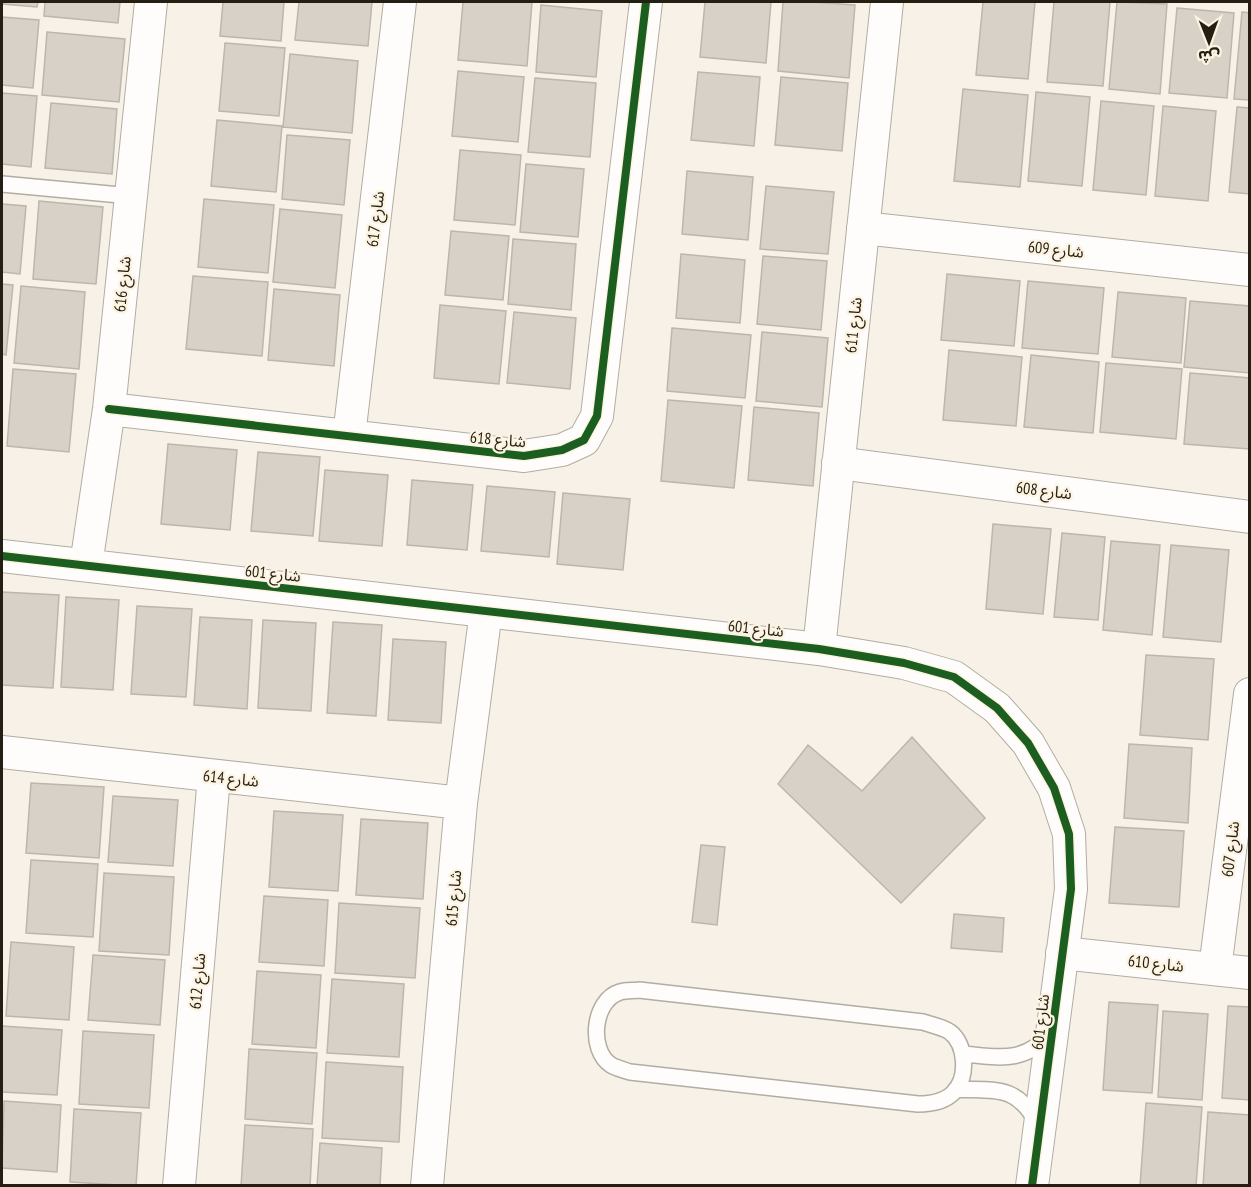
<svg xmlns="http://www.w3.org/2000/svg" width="1251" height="1187" font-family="'PT Sans Narrow','Noto Sans Arabic',sans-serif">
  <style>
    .building { fill: #d8d1c8; stroke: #bdb6ad; stroke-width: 1.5 }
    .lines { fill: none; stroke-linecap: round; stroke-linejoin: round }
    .service-casing { stroke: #b2ada3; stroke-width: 18 }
    .minor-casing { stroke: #b2ada3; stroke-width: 34 }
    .service { stroke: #fefdfb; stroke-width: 15 }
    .minor { stroke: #fefdfb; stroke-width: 32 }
    .cycleway-casing { stroke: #fdf3e1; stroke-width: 11 }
    .cycleway { stroke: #1b5e20; stroke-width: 8 }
    .labels { text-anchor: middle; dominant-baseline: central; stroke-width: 4.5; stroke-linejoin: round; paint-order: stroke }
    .street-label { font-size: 16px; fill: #241e13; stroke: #fdf3e1 }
  </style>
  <rect width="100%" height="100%" fill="#f7f1e7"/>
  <path class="building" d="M2,2H38L37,7L2,4Z
    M45,2H120L118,23L44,16Z
    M223,2H284L281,41L220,36Z
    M299,2H372L368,46L295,40Z
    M463,2H532L527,66L458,60Z
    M705,2H771L766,63L700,57Z
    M783,2H812L855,5L849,78L778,71Z
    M983,2H1035L1028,79L976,75Z
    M1054,2H1110L1103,86L1047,82Z
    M1117,2L1167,4L1160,94L1109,89Z
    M541,5L602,11L596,77L536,72Z
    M1177,8L1234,13L1227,98L1169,93Z
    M1242,12L1250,13V100L1234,99Z
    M2,17L39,20L33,88L2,85Z
    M47,32L125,39L119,102L42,95Z
    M225,43L285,48L279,116L219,111Z
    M290,54L358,61L352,133L283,127Z
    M458,71L524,77L518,142L452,136Z
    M698,72L760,77L754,146L691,140Z
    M781,77L848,83L842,151L775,145Z
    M535,78L596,83L590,157L528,152Z
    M963,89L1028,95L1020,187L954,181Z
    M1036,92L1090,97L1082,186L1028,181Z
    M2,93L37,96L31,167L2,164Z
    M1101,101L1154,106L1146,195L1093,190Z
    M51,103L117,109L112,174L45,168Z
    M1163,106L1216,111L1208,201L1155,196Z
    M1237,107L1250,108V194L1229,192Z
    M217,120L282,126L276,192L211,186Z
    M287,135L350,140L344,205L282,199Z
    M460,150L521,155L515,225L454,220Z
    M526,164L584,169L578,237L520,232Z
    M687,171L753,177L748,240L682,234Z
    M766,186L834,192L828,254L760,249Z
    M204,199L274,205L268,273L198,267Z
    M39,201L103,207L96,284L33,279Z
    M2,204L26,206L20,274L2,272Z
    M280,209L342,215L335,288L273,282Z
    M451,231L509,236L503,300L445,295Z
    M513,239L576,244L571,310L508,304Z
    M681,254L745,260L740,323L676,318Z
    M763,256L827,261L821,330L757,324Z
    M947,274L1020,281L1014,346L941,340Z
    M193,276L268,282L262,356L186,349Z
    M1028,281L1104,288L1098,354L1022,348Z
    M2,284L13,285L6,355L2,354Z
    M21,286L85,292L79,369L14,363Z
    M274,289L340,295L334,366L268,360Z
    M1118,292L1186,298L1181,363L1112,357Z
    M1190,301L1250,306V373L1184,367Z
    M440,305L506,311L499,384L434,378Z
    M514,312L576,318L570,389L507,383Z
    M672,328L751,335L745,398L667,391Z
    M762,332L828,338L822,407L756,401Z
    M949,350L1022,357L1016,426L943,420Z
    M1031,355L1099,362L1093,433L1024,427Z
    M1106,363L1182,369L1176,439L1100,432Z
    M13,369L76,374L69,452L7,446Z
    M1190,373L1250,378V449L1184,444Z
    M668,400L742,406L734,488L661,481Z
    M754,407L819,413L813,486L748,480Z
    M168,444L237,450L230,530L161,524Z
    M258,452L320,457L313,536L251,531Z
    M325,470L388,475L382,546L319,541Z
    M412,480L473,485L467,550L407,545Z
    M487,486L555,492L549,557L481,551Z
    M563,493L630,499L623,570L557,564Z
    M993,524L1051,529L1043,614L986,609Z
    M1062,533L1105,537L1098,620L1054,617Z
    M1111,541L1160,545L1152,635L1103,630Z
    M1171,545L1229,550L1221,642L1163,637Z
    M2,592L59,595L53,688L2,685Z
    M66,597L119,600L113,690L61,687Z
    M137,606L192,609L186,697L131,694Z
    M200,617L252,620L247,709L194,705Z
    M263,620L316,623L311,711L258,708Z
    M333,622L382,625L376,716L327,713Z
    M393,639L446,642L441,723L388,720Z
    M1146,655L1214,659L1208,740L1140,735Z
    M912,737L985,818L901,903L778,784L808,745L862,791Z
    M1129,744L1192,748L1188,823L1124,818Z
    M31,783L104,787L99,858L26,853Z
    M113,796L178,800L173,866L108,862Z
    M274,811L343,815L338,891L269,887Z
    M361,819L428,823L423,899L356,895Z
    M1115,827L1184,831L1179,907L1109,903Z
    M701,845L725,847L717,925L692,922Z
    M31,860L98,864L93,937L26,933Z
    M104,873L174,877L169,955L99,951Z
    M264,896L328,900L324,966L259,962Z
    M339,903L420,908L415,978L335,973Z
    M954,914L1004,918L1002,952L951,948Z
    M11,942L74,947L69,1020L6,1016Z
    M93,955L165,960L160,1025L88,1020Z
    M257,971L321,975L316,1048L252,1044Z
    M332,979L404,984L399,1057L327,1053Z
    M1109,1002L1158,1005L1152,1093L1103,1090Z
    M1228,1006L1250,1007V1100L1222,1098Z
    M1163,1011L1208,1014L1202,1100L1158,1097Z
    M2,1026L62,1030L57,1095L2,1092Z
    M83,1031L154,1035L149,1108L79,1104Z
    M249,1049L317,1053L312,1124L245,1119Z
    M326,1062L403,1067L399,1142L322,1138Z
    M4,1101L61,1105L57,1172L2,1168Z
    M1146,1103L1202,1107L1196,1186H1140Z
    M74,1109L141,1113L136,1186L70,1182Z
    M1208,1112L1250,1115V1186H1203Z
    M245,1125L313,1129L310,1186H241Z
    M320,1143L382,1148L380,1186H317Z"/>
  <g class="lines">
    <g class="service-casing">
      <path id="service" d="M2,184L131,196
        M639,990L923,1022C931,1025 943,1027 950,1032C966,1044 969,1078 953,1093C944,1102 930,1104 918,1104L630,1072C624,1070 616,1068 611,1065C588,1050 593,1000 620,992C626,990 634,991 639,990Z
        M963,1054C998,1057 1024,1064 1049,1034
        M956,1089C994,1091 1015,1084 1036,1121"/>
    </g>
    <g class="minor-casing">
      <path id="minor" d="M863,228L1250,270
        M109,409L524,456L562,450L584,440L597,416L646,2
        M349,436L400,2
        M838,463L1250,517
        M2,556L819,649L904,663L954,677L997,708L1028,743L1054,788L1069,834L1071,889L1032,1186
        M86,565L109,409L151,2
        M819,649L887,2
        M2,752L461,803
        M1062,953L1250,973
        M1215,969L1250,694
        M179,1186L214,776
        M427,1186L461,803L486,611"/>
    </g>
    <use href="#service" class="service"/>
    <use href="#minor" class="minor"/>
    <g class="cycleway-casing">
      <path id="cycleway" d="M109,409L524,456L562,450L584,440L597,416L646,2
        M2,556L819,649L904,663L954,677L997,708L1028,743L1054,788L1069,834L1071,889L1032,1186"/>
    </g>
    <use href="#cycleway" class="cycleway"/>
  </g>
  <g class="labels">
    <g class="street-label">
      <text transform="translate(375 219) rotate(-83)">شارع 617</text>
      <text transform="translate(1056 249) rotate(6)">شارع 609</text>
      <text transform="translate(122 284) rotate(-84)">شارع 616</text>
      <text transform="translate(853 325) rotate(-84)">شارع 611</text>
      <text transform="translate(498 439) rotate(5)">شارع 618</text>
      <text transform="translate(1044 490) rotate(7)">شارع 608</text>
      <text transform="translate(273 573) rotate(6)">شارع 601</text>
      <text transform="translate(756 628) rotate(6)">شارع 601</text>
      <text transform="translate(231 778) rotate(6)">شارع 614</text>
      <text transform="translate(1230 849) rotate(-83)">شارع 607</text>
      <text transform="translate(453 898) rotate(-85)">شارع 615</text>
      <text transform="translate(1156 963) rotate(6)">شارع 610</text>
      <text transform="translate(197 981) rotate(-85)">شارع 612</text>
      <text transform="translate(1040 1022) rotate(-83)">شارع 601</text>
    </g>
  </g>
  <rect width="1251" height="1187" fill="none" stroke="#241e13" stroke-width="6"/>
  <g transform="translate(1209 42) rotate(179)" stroke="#fdf3e1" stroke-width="4.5" paint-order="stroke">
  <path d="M0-4.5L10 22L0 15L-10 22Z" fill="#241e13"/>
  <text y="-9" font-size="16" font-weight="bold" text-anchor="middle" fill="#241e13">ش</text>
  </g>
</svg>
